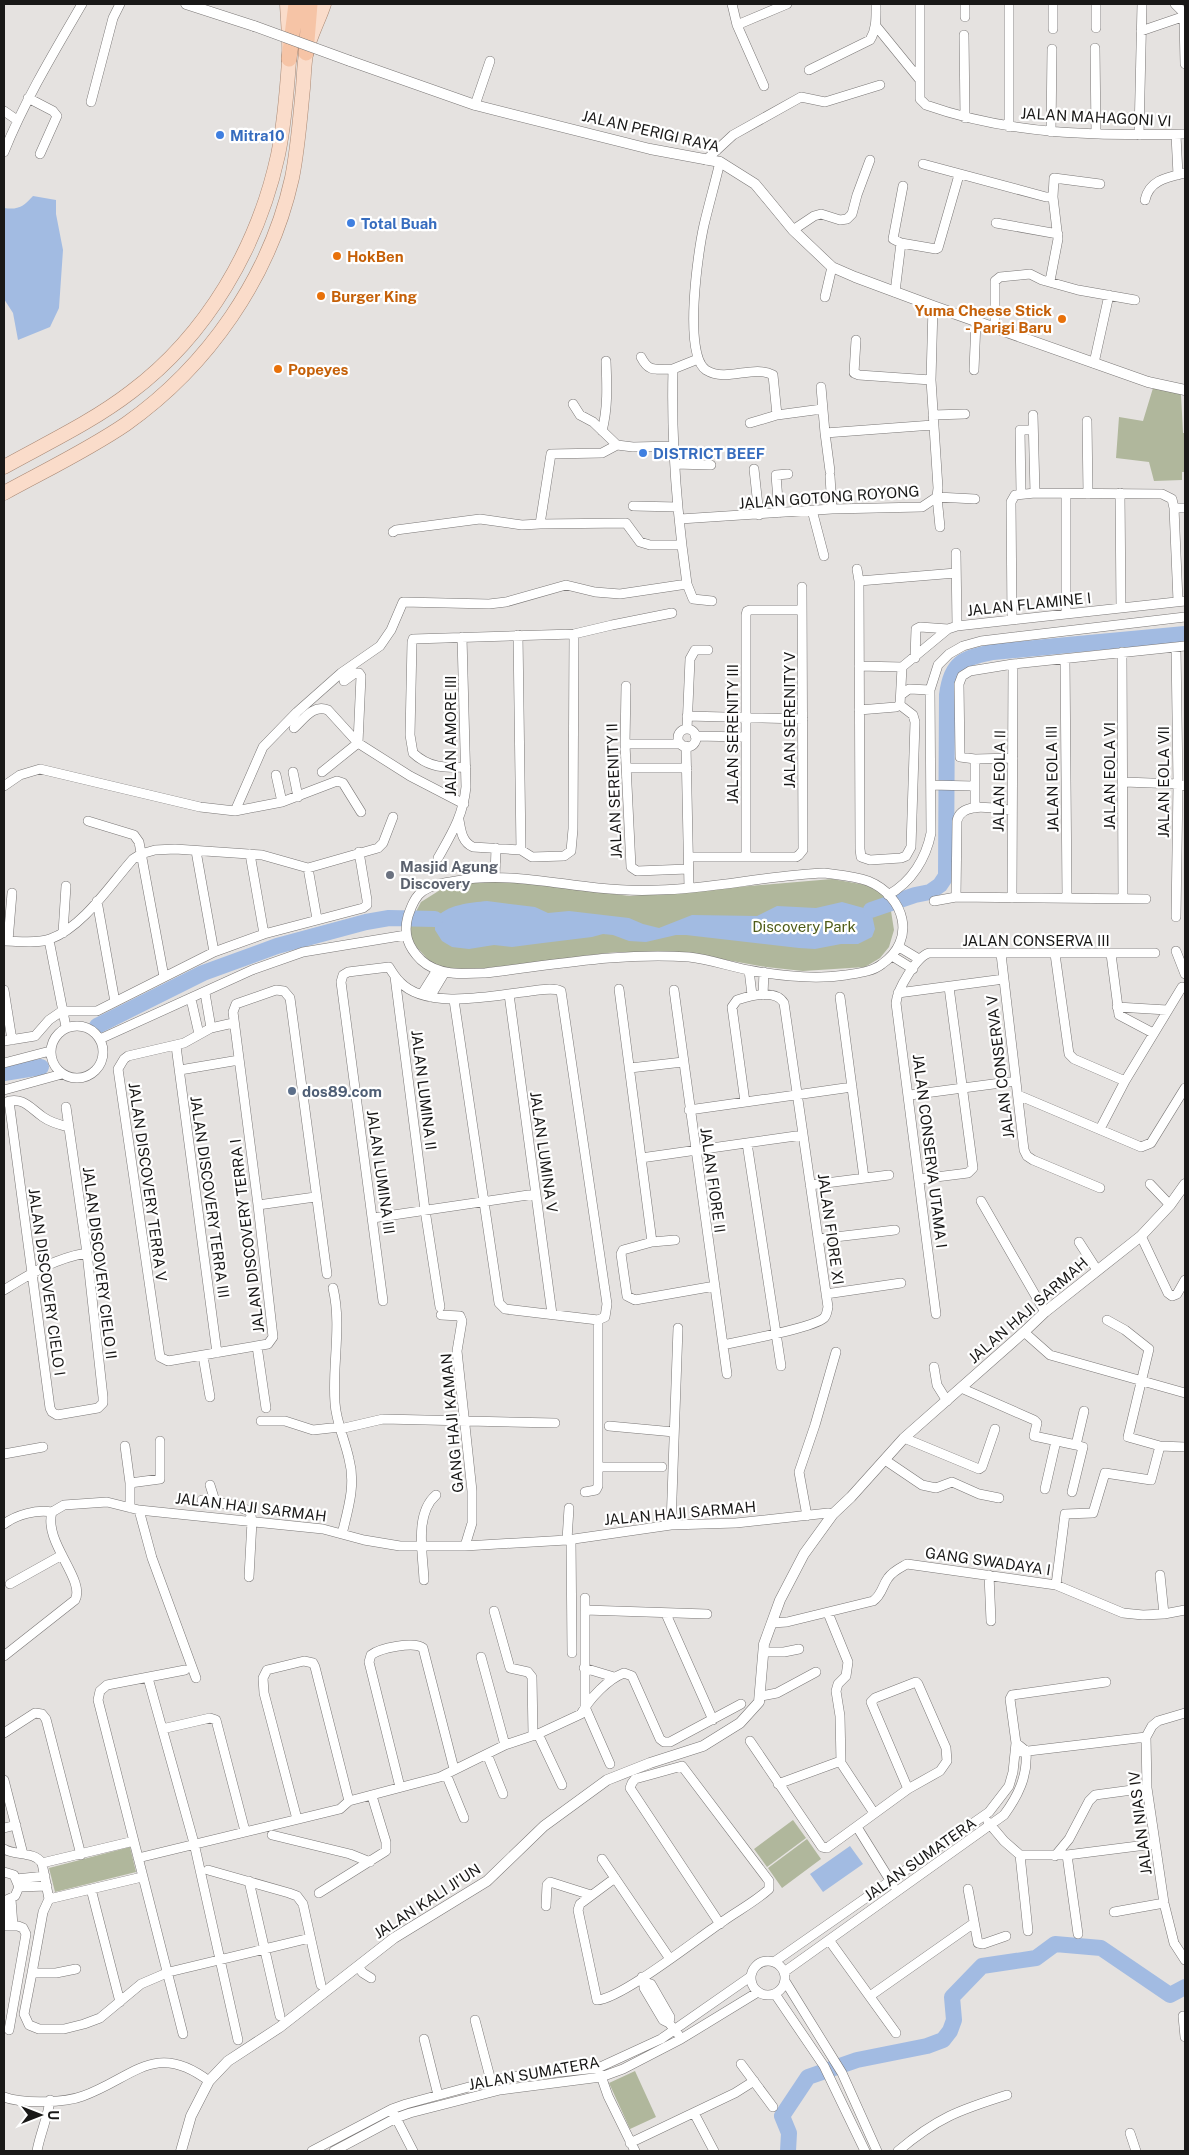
<svg xmlns="http://www.w3.org/2000/svg" width="1189" height="2155" font-family="'Public Sans',sans-serif">
  <style>
    .green { fill: #b0b79c }
    .water { fill: #a2bbe2 }
    .lines { fill: none; stroke-linecap: round; stroke-linejoin: round }
    .river { stroke: #a2bbe2; stroke-width: 16 }
    .minor-casing { stroke: #7a7776; stroke-width: 10 }
    .tertiary-casing { stroke: #7a7776; stroke-width: 11 }
    .primary-casing { stroke: #a98874; stroke-width: 15 }
    .motorway-casing { stroke: #a98874; stroke-width: 16 }
    .minor { stroke: #fff; stroke-width: 9 }
    .tertiary { stroke: #fff; stroke-width: 10 }
    .primary { stroke: #fadcca; stroke-width: 14 }
    .motorway { stroke: #f6c4a6; stroke-width: 15 }
    .tertiary-bridge-casing { stroke: #7a7776; stroke-width: 11; stroke-linecap: butt }
    .tertiary-bridge { stroke: #fff; stroke-width: 10 }
    .shop-dot { fill: #3f7fe0; stroke: #fff; stroke-width: 2 }
    .food-dot { fill: #e8710a; stroke: #fff; stroke-width: 2 }
    .worship-dot { fill: #6b7280; stroke: #fff; stroke-width: 2 }
    .service-dot { fill: #5c6f8a; stroke: #fff; stroke-width: 2 }
    .labels { text-anchor: middle; dominant-baseline: central; stroke-width: 4.5; stroke-linejoin: round; paint-order: stroke }
    .street-label { font-size: 15px; fill: #191817; stroke: #fff }
    .shop-label { font-size: 15px; font-weight: bold; fill: #366cbe; stroke: #fff; text-anchor: start }
    .food-label { font-size: 15px; font-weight: bold; fill: #c56008; stroke: #fff; text-anchor: start }
    .worship-label { font-size: 15px; font-weight: bold; fill: #5b616d; stroke: #fff; text-anchor: start }
    .park-label { font-size: 15px; fill: #4f5c18; stroke: #fff }
    .service-label { font-size: 15px; font-weight: bold; fill: #4e5e75; stroke: #fff; text-anchor: start }
  </style>
  <rect width="100%" height="100%" fill="#e5e2e0"/>
  <path class="green" d="M1153,388L1181,394L1183,433H1185V472H1182V480L1154,481L1149,462L1116,458L1119,417L1143,421Z
    M493,879L630,896L832,879L866,885L879,891L886,899L891,911L894,930L889,947L880,958L865,967L803,971L766,967L688,953L616,952L487,968L451,969L432,964L412,942L409,925L421,902L448,885Z
    M793,1820L806,1838L767,1867L754,1849Z
    M807,1839L821,1859L782,1888L768,1868Z
    M130,1847L136,1872L55,1892L49,1868Z
    M635,2071L656,2117L630,2129L609,2083Z"/>
  <path class="water" d="M33,196L56,200V214L63,250L59,308L50,327L18,340L13,313L4,299V208C18,210 23,207 33,196Z
    M487,901L535,907L548,913L569,911L629,918L643,924L659,928L692,915L757,916L777,906L816,908L842,902L871,910L875,929L872,937L858,944H841L815,949L799,948L686,935H676L646,942L629,941L613,935L603,934L592,937L535,944L512,947L494,945L469,949L452,947L442,941L435,930V919C447,904 470,903 487,901Z
    M850,1846L863,1864L823,1892L810,1874Z"/>
  <g class="lines">
    <path class="river" d="M871,910L915,895L930,892L940,885L946,876L947,695C951,662 963,658 993,652L1185,634
      M97,1026L203,973L277,946L366,922L389,918L435,919
      M4,1073L41,1067
      M788,2151L789,2133L782,2116L808,2077L857,2060L927,2046L943,2040L950,2031L954,2020L952,1997L982,1966L1036,1958L1055,1944L1101,1948L1170,1995L1185,1987"/>
    <g class="minor-casing">
      <path id="minor" d="M732,4L737,25L787,4
        M920,4V99L926,105C1011,135 1096,136 1185,134
        M1175,4L1185,14
        M965,17V4
        M1184,17L1185,64
        M737,25L764,86
        M876,26L920,80
        M1096,28V4
        M1053,29V4
        M1141,31L1185,16
        M964,35L965,118
        M1095,48L1096,134
        M809,70L870,40C877,29 876,16 876,4
        M28,98L53,111L57,116L40,154
        M91,102L113,18L120,4
        M475,105L490,61
        M4,111L17,120
        M1009,127V4
        M1051,132L1052,49
        M1139,135L1142,4
        M1176,135L1178,175
        M4,152C25,100 54,52 82,4
        M706,160L733,135L801,97L825,102L880,85
        M720,162C715,183 709,204 704,225C698,251 683,355 706,370C727,383 753,364 773,375L777,415
        M923,164L1046,197H1053
        M903,186L893,239L901,243L936,249L938,248L959,175
        M1145,200C1149,180 1168,177 1185,173
        M996,223L1058,234
        M793,230L814,216L821,214L840,220L847,219L852,214L857,195L870,160
        M1050,281L1058,239L1053,197L1054,178L1100,184
        M895,292L901,243
        M825,297L832,267
        M995,328V281L1000,277L1030,274L1042,280L1078,290L1135,300
        M856,340L854,373L859,375L931,380
        M641,357C649,373 656,369 673,369C671,441 677,514 687,584L693,599L712,601
        M1094,363L1109,295
        M673,369L698,359
        M974,370L976,321
        M821,387L825,433L933,425
        M573,404L580,415L593,422L617,445L633,447L674,446
        M933,415L965,414
        M1033,415L1035,493
        M1087,421L1088,494
        M750,423L777,415L822,409
        M602,431C608,408 607,385 606,361
        M825,433L830,471
        M675,464L711,465
        M754,469L759,515
        M830,476L832,509
        M1021,493L1020,430H1033
        M1120,493L1121,608
        M1066,494V613
        M633,506L678,507
        M1174,508L1178,601
        M812,510L824,556
        M779,513L776,475L788,474
        M680,519L832,509L922,507L937,497L938,488L931,380L933,306
        M540,524L626,523L640,542L650,545H682
        M940,527L937,497L975,499
        M393,532L396,530L480,519L522,525L540,524L551,454L602,453L617,445
        M956,553L957,626
        M857,569L859,581L860,849L861,857L870,860L901,858L906,856L911,847L915,722L913,715L900,705
        M859,581L956,573
        M1012,619L1011,502L1015,495L1035,493L1162,494L1172,499L1174,508H1185
        M518,635L521,850
        M1176,647L1178,784L1176,917
        M1122,652L1123,899
        M915,658L916,629L920,627L948,629
        M1065,659L1067,898
        M859,666L902,667
        M902,667L948,629L957,626L1185,601
        M626,686L625,744L631,867L637,871L688,869
        M901,695L909,689L930,690
        M900,705L902,667
        M859,710L896,707L900,705
        M687,716L803,719
        M294,728C304,719 313,704 328,710L358,743L410,776L464,804
        M687,729L690,659L695,650H708
        M678 738a9 9 0 1 1 18 0a9 9 0 1 1-18 0Z
        M695,736L745,737
        M625,744H681
        M686,746L689,888
        M1013,758L975,759L960,757L959,684L962,676L970,671L1013,664L1185,646
        M466,767C445,768 429,768 413,753L410,735L412,642L413,639L574,634L612,625L672,613
        M627,768H687
        M293,772L298,797
        M322,772L358,743L361,676L359,673H355L344,681
        M276,775L282,802
        M1124,782L1178,784L1185,786
        M931,785L974,786
        M4,786L20,775L40,769L200,807L235,811L282,802L337,781L343,783L361,812
        M975,808V759
        M235,811L263,747L297,712L341,673L380,646L391,630L403,602L489,604L506,602L566,585L595,592L620,594L687,584
        M459,820C461,831 462,842 473,847L521,850L532,857L564,856L571,851L573,829L574,634
        M88,821L134,835L139,842L164,977
        M196,851L214,952
        M250,854L264,934
        M689,857H796L799,855L803,850L802,587
        M746,857V615L747,611L750,610H802
        M438,858C452,833 463,816 466,787L462,637
        M308,868L317,919
        M824,873C838,875 854,876 868,881C905,896 917,940 882,964C872,972 858,973 846,975C814,980 780,976 748,970C728,966 709,959 689,957C621,952 553,965 485,973C464,974 438,976 421,960C408,947 403,934 408,916C411,907 415,896 423,891C433,884 444,883 456,881C503,872 550,883 598,888C618,890 638,891 658,890C714,889 768,875 824,873Z
        M495,876L496,848
        M888,895C912,882 926,858 931,833L930,690L938,665L949,654L963,646L981,641L1185,617
        M956,897L957,821C961,800 996,809 1012,810
        M1012,898L1013,664
        M97,901L115,1002
        M934,901L956,897L1146,899
        M63,933L66,886
        M49,940L66,1027
        M4,941C18,941 37,944 50,939C83,927 110,885 133,859L141,854L155,850L175,849L262,855L308,868L378,848L383,843L393,817
        M8,941L12,893
        M899,947L919,959
        M1176,951L1185,974
        M1001,954L1024,1150L1027,1156L1033,1160L1100,1188
        M1055,954L1069,1054L1074,1059L1125,1081
        M1111,954L1119,1015L1153,1033
        M892,956L913,969
        M749,970L752,995
        M395,977L425,1210L440,1307
        M619,989L652,1242
        M4,990L12,1040
        M674,990L727,1374
        M205,993L211,1028
        M898,993L1004,979
        M422,994L437,970
        M509,994L552,1314
        M763,995L764,972
        M430,997L445,972
        M840,997L864,1178
        M191,999L199,1034
        M454,1000L499,1303L505,1309L598,1320
        M1117,1007L1167,1010
        M233,1023L211,1028L184,1043L128,1056L124,1059L118,1069L160,1357L168,1361L268,1344L273,1337L258,1205L233,1012L236,1004L276,990L284,991L290,998L327,1274
        M51 1052a26 26 0 1 1 52 0a26 26 0 1 1-52 0Z
        M100,1039L252,970L303,952L406,935
        M4,1041L35,1036L49,1020L62,1011H97L214,952L264,934L363,908L367,905V900L359,852
        M176,1046L217,1353
        M4,1063L50,1051
        M630,1068L683,1062
        M180,1070L239,1060
        M4,1090L62,1074
        M910,1095L1016,1081
        M1018,1095L1141,1147L1151,1143L1185,1088
        M9,1101L50,1408L52,1412L57,1415L98,1408L103,1403V1397L87,1253L66,1107
        M5,1102C23,1096 30,1108 43,1117C50,1122 60,1125 69,1127
        M689,1110L852,1087
        M1100,1129L1125,1081L1182,987
        M747,1143L781,1366
        M641,1158L803,1135
        M920,1179L968,1173L973,1168L949,987
        M1150,1184L1170,1205
        M810,1185L889,1175
        M981,1201L1045,1312
        M258,1205L315,1197
        M373,1218L535,1194
        M1141,1236L1168,1293L1172,1296L1177,1294L1185,1280
        M818,1239L895,1230
        M675,1240L652,1242L623,1250L621,1254L627,1296L635,1300L715,1286
        M1079,1242L1097,1270
        M333,1288C342,1326 332,1365 335,1403C336,1422 345,1440 349,1459C356,1485 348,1509 342,1534
        M4,1290C30,1274 55,1258 87,1253
        M826,1294L901,1283
        M383,1301L341,982L343,975L348,972L389,967C392,972 396,978 400,982C427,1011 496,995 531,991C540,990 553,987 561,991L607,1304L605,1317L598,1320
        M936,1314L896,1003C897,990 916,957 929,953H1155
        M441,1315L460,1316L462,1321L457,1351L472,1491V1523L465,1546
        M1107,1320L1125,1330L1149,1349L1128,1437L1160,1446L1185,1447
        M1024,1332L1050,1355L1185,1393
        M723,1345C741,1341 813,1328 824,1318C827,1315 827,1311 828,1307L784,1003C775,988 749,996 737,1000L732,1007L745,1102
        M257,1346L266,1408
        M203,1356L210,1397
        M934,1367L937,1385L947,1401
        M961,1388L1034,1420L1037,1423L1034,1436L1076,1445
        M261,1421H285L313,1430L340,1427
        M609,1426L674,1432
        M340,1429L383,1419L555,1423
        M904,1438L979,1469L982,1467L995,1429
        M125,1446L130,1483V1508
        M4,1454L43,1447
        M885,1460L922,1485L936,1488L952,1482L979,1494L999,1498
        M599,1467H662
        M130,1483L160,1479V1441
        M210,1485L215,1501
        M1045,1489L1056,1441
        M585,1492L596,1490L598,1486V1320
        M1072,1492L1083,1447L1076,1445L1084,1411
        M202,1500L233,1505L250,1511L252,1521L249,1577
        M139,1510L152,1558L196,1678
        M52,1512L64,1505L107,1502L139,1510L323,1529L364,1540L400,1546H465L567,1540L671,1525L736,1523L828,1513L833,1514
        M807,1516L799,1472L815,1425L836,1352
        M4,1524C16,1515 37,1509 52,1512
        M671,1525L678,1328
        M571,1539L572,1653
        M567,1540L569,1508
        M989,1575L991,1621
        M1160,1575L1164,1614
        M424,1580C423,1554 414,1514 436,1495
        M10,1584L62,1555
        M1056,1585L1065,1514L1093,1513L1105,1473L1151,1480L1160,1446
        M585,1598V1707L610,1764
        M585,1610L707,1614
        M494,1611L510,1668L528,1672L532,1677L533,1735
        M828,1613L848,1662L846,1676L838,1684L836,1691L840,1716L841,1763
        M666,1614L713,1720
        M772,1623L787,1622L873,1601C882,1595 882,1586 888,1578C893,1571 900,1568 907,1564L1056,1585L1123,1613L1143,1615L1164,1614L1185,1610
        M765,1652H784L799,1649
        M4,1656L75,1600C86,1580 43,1542 52,1512
        M481,1657L505,1745
        M584,1668L614,1677
        M148,1678L194,1843L238,2040
        M761,1696L777,1693L816,1672
        M1185,1713L1158,1721L1152,1726L1146,1737L1147,1788L1164,1903L1174,1943L1185,1960
        M162,1729L210,1718L216,1720L245,1831
        M4,1733L35,1713L42,1714L46,1719L81,1855
        M538,1734L562,1785
        M750,1741L822,1847L827,1848L908,1789L940,1771L947,1761L946,1748L918,1684L916,1682L875,1698L871,1702L908,1789
        M1020,1752L1146,1737
        M487,1754L503,1794
        M841,1763L874,1813
        M446,1774L464,1818
        M4,1780L23,1854
        M778,1784L838,1762L841,1763
        M400,1787L369,1662L371,1655C380,1648 414,1641 423,1648L454,1769
        M297,1819L264,1693L263,1678L267,1670L304,1661L313,1663L315,1667L349,1801
        M988,1822L1004,1841L1020,1855H1067L1154,1844
        M857,1827L893,1885
        M4,1828L16,1825
        M272,1835L350,1854L370,1862
        M4,1849C15,1856 34,1851 42,1863L49,1899
        M1020,1855L1028,1931
        M1067,1855L1078,1934
        M1055,1856L1069,1839L1089,1801L1095,1795L1147,1788
        M138,1858L340,1809L349,1801L440,1777L505,1745L538,1734L581,1714C590,1698 608,1679 624,1673L632,1676L660,1739L664,1742H670L741,1704
        M602,1859L670,1959
        M42,1863L134,1841
        M208,1870L289,1893L297,1896L303,1904L321,1985
        M4,1872L14,1875L19,1887L15,1896L4,1901
        M615,1878L580,1904L578,1910L597,2000C621,1999 698,1938 722,1922C737,1911 755,1902 769,1889V1881L682,1766L635,1779L632,1783L630,1788L720,1924
        M16,1879L45,1876
        M249,1881L280,2016
        M19,1887L47,1886
        M91,1889L120,2002
        M968,1889L978,1943L983,1944L1006,1936
        M319,1893L386,1851V1842L372,1796
        M11,1899L13,1926
        M49,1899L43,1912L32,1973H56L76,1969
        M49,1899L142,1877
        M4,1902L5,1926
        M546,1906L547,1885L550,1882L591,1895
        M1114,1912L1164,1903
        M4,1926H18L23,1928L26,1934L9,2030
        M829,1940L896,2033
        M751 1978a17 17 0 1 1 34 0a17 17 0 1 1-34 0Z
        M774,1962L989,1812L1009,1786L1013,1772L1016,1743L1010,1699L1012,1695L1106,1682
        M358,1967L363,1973L371,1978
        M784,1972L1004,1815C1018,1796 1028,1776 1026,1751L1016,1743
        M32,1973L24,2014L29,2025L39,2029H64L84,2024L100,2018L141,1984L169,1972L310,1938
        M642,1977L644,1982V1988L663,2020L669,2023L678,2034
        M785,1981L842,2073L877,2151
        M644,1982L651,1984L670,2017L669,2023
        M775,1994L824,2066L865,2151
        M870,1996L974,1923
        M1183,2016L1185,2037
        M475,2020L491,2081
        M183,2034L98,1700L100,1691L107,1685L185,1670
        M424,2039L438,2095
        M741,2064L773,2107
        M600,2073L608,2096L635,2151
        M4,2097C22,2104 65,2103 83,2096C133,2078 155,2040 209,2081
        M694,2113L714,2151
        M394,2114L413,2151
        M1130,2133L1136,2151
        M630,2143L735,2093L754,2081
        M37,2151C40,2134 48,2117 50,2100
        M312,2151L392,2109L406,2104L502,2078L598,2068L661,2039L750,1977
        M334,2151L396,2118L410,2113L500,2090L601,2077L623,2069L681,2039L758,1992
        M898,2151C937,2118 959,2110 1007,2095"/>
    </g>
    <g class="tertiary-casing">
      <path id="tertiary" d="M186,4L254,26
        M350,61L475,105L650,149L720,162L755,184L793,230L832,267L855,277L933,306L1148,382L1185,390
        M181,2151L191,2116L209,2081L228,2061L280,2027L394,1938L487,1881L544,1826L607,1780L650,1763L703,1746L740,1723L759,1702L764,1644L780,1600L804,1554L833,1514L851,1497L904,1438L1024,1332L1045,1312L1141,1236L1170,1205L1185,1184"/>
    </g>
    <g class="primary-casing">
      <path id="primary" d="M4,467C47,443 92,422 131,392C207,335 258,247 278,155C284,126 287,90 289,61C290,42 288,22 287,4
        M4,493C44,471 88,450 126,424C208,366 270,277 292,178C298,148 300,118 303,88C304,76 304,65 306,54C309,37 319,20 324,4"/>
    </g>
    <g class="motorway-casing">
      <path id="motorway" d="M306,53L310,4
        M289,59L296,4"/>
    </g>
    <use href="#minor" class="minor"/>
    <use href="#tertiary" class="tertiary"/>
    <use href="#primary" class="primary"/>
    <use href="#motorway" class="motorway"/>
    <g class="tertiary-bridge-casing">
      <path id="tertiary-bridge" d="M254,26L350,61"/>
    </g>
    <use href="#tertiary-bridge" class="tertiary-bridge"/>
  </g>
  <g class="shop-dot">
    <circle cx="220" cy="135" r="5"/>
    <circle cx="351" cy="223" r="5"/>
    <circle cx="643" cy="453" r="5"/>
  </g>
  <g class="food-dot">
    <circle cx="337" cy="256" r="5"/>
    <circle cx="321" cy="296" r="5"/>
    <circle cx="1062" cy="319" r="5"/>
    <circle cx="278" cy="369" r="5"/>
  </g>
  <circle class="worship-dot" cx="390" cy="875" r="5"/>
  <circle class="service-dot" cx="292" cy="1091" r="5"/>
  <g class="labels">
    <g class="street-label">
      <text transform="translate(1096 117) rotate(3)">JALAN MAHAGONI VI</text>
      <text transform="translate(651 131) rotate(13)">JALAN PERIGI RAYA</text>
      <text transform="translate(829 497) rotate(-4)">JALAN GOTONG ROYONG</text>
      <text transform="translate(1029 604) rotate(-6)">JALAN FLAMINE I</text>
      <text transform="translate(789 720) rotate(-90)">JALAN SERENITY V</text>
      <text transform="translate(732 734) rotate(-90)">JALAN SERENITY III</text>
      <text transform="translate(450 736) rotate(-90)">JALAN AMORE III</text>
      <text transform="translate(1109 776) rotate(-90)">JALAN EOLA VI</text>
      <text transform="translate(1052 779) rotate(-91)">JALAN EOLA III</text>
      <text transform="translate(999 781) rotate(-89)">JALAN EOLA II</text>
      <text transform="translate(1163 782) rotate(-90)">JALAN EOLA VII</text>
      <text transform="translate(614 791) rotate(-92)">JALAN SERENITY II</text>
      <text x="1036" y="940">JALAN CONSERVA III</text>
      <text transform="translate(1000 1067) rotate(-97)">JALAN CONSERVA V</text>
      <text transform="translate(424 1090) rotate(83)">JALAN LUMINA II</text>
      <text transform="translate(930 1151) rotate(83)">JALAN CONSERVA UTAMA I</text>
      <text transform="translate(544 1152) rotate(82)">JALAN LUMINA V</text>
      <text transform="translate(381 1172) rotate(82)">JALAN LUMINA III</text>
      <text transform="translate(713 1180) rotate(82)">JALAN FIORE II</text>
      <text transform="translate(148 1182) rotate(82)">JALAN DISCOVERY TERRA V</text>
      <text transform="translate(210 1197) rotate(82)">JALAN DISCOVERY TERRA III</text>
      <text transform="translate(831 1229) rotate(82)">JALAN FIORE XI</text>
      <text transform="translate(247 1236) rotate(-97)">JALAN DISCOVERY TERRA I</text>
      <text transform="translate(100 1263) rotate(83)">JALAN DISCOVERY CIELO II</text>
      <text transform="translate(47 1282) rotate(82)">JALAN DISCOVERY CIELO I</text>
      <text transform="translate(1028 1310) rotate(-41)">JALAN HAJI SARMAH</text>
      <text transform="translate(452 1423) rotate(-95)">GANG HAJI KAMAN</text>
      <text transform="translate(251 1507) rotate(7)">JALAN HAJI SARMAH</text>
      <text transform="translate(680 1513) rotate(-5)">JALAN HAJI SARMAH</text>
      <text transform="translate(988 1561) rotate(8)">GANG SWADAYA I</text>
      <text transform="translate(1140 1823) rotate(-97)">JALAN NIAS IV</text>
      <text transform="translate(920 1859) rotate(-35)">JALAN SUMATERA</text>
      <text transform="translate(427 1901) rotate(-33)">JALAN KALI JI'UN</text>
      <text transform="translate(534 2073) rotate(-10)">JALAN SUMATERA</text>
    </g>
    <g class="shop-label">
      <text x="230" y="135">Mitra10</text>
      <text x="361" y="223">Total Buah</text>
      <text x="653" y="453">DISTRICT BEEF</text>
    </g>
    <g class="food-label">
      <text x="347" y="256">HokBen</text>
      <text x="331" y="296">Burger King</text>
      <text x="1052" y="310" text-anchor="end">Yuma Cheese Stick<tspan x="1052" dy="17">- Parigi Baru</tspan></text>
      <text x="288" y="369">Popeyes</text>
    </g>
    <g class="worship-label">
      <text x="400" y="866">Masjid Agung<tspan x="400" dy="17">Discovery</tspan></text>
    </g>
    <g class="park-label">
      <text x="804" y="926">Discovery Park</text>
    </g>
    <g class="service-label">
      <text x="302" y="1091">dos89.com</text>
    </g>
  </g>
  <rect width="1189" height="2155" fill="none" stroke="#191817" stroke-width="10"/>
  <g transform="translate(40 2115) rotate(90)" stroke="#ffffff" stroke-width="4" paint-order="stroke">
  <path d="M0-4L9 19L0 12L-9 19Z" fill="#191817"/>
  <text y="-8" font-size="14" font-weight="bold" text-anchor="middle" fill="#191817">U</text>
  </g>
</svg>
